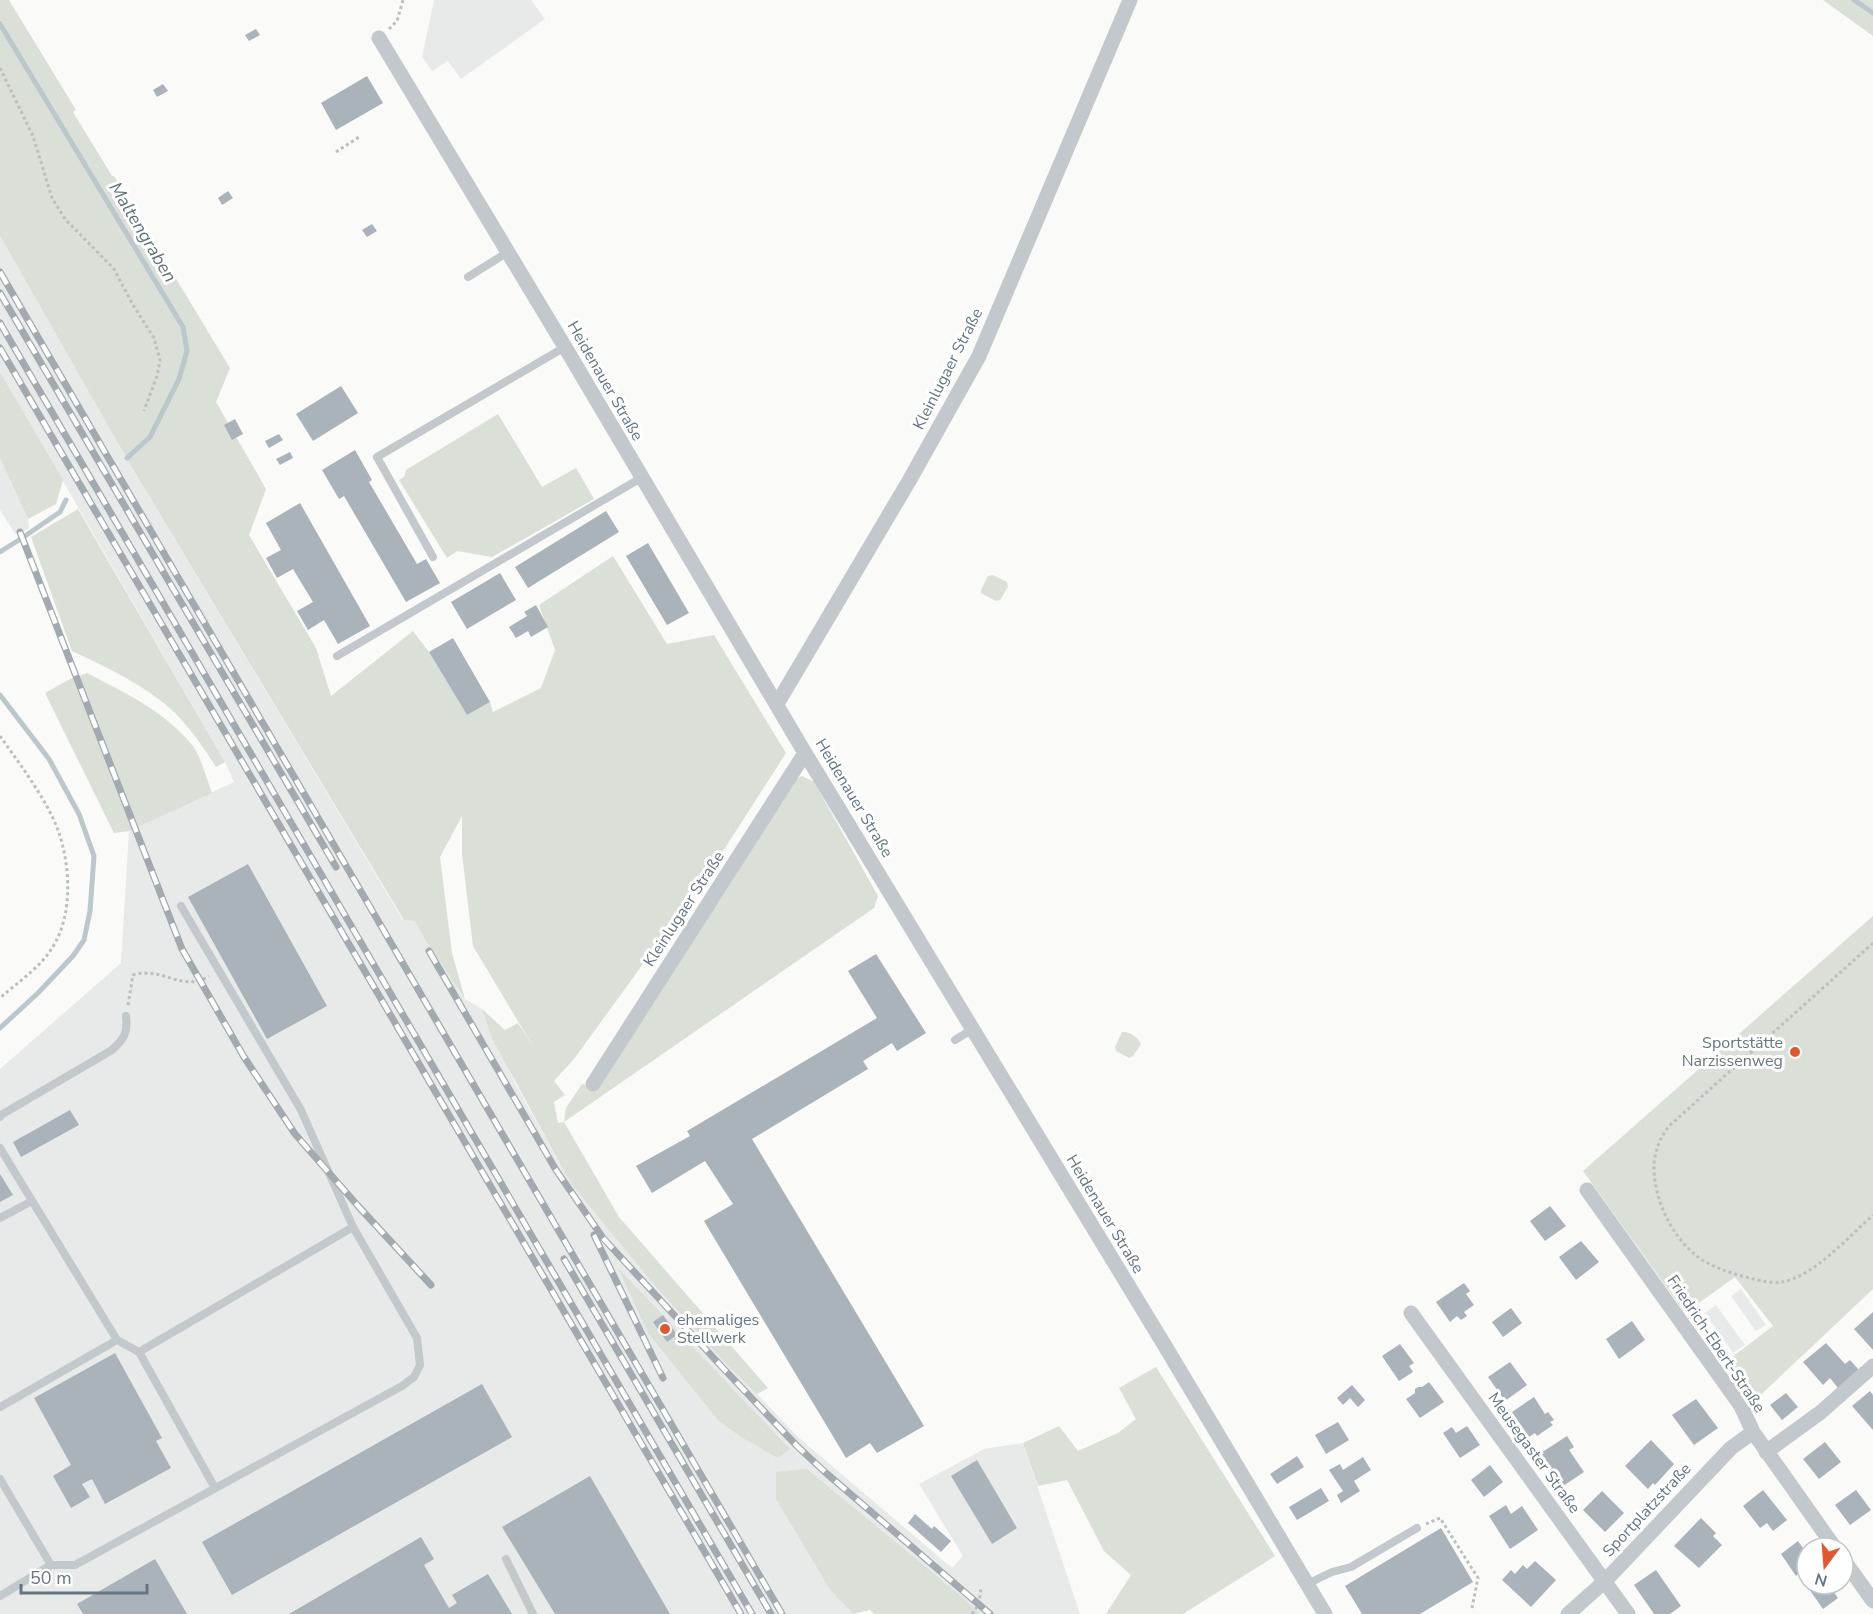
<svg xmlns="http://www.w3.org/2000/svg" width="1873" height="1614" font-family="'Nunito Sans',sans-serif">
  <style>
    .built { fill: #e8e9e9 }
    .green { fill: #dadfd7 }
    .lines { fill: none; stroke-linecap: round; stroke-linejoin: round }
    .stream { stroke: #bbc7cb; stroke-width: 5 }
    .building { fill: #aab3b9 }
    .path { stroke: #bbbfc2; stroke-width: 3; stroke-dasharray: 3 3; stroke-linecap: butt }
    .service { stroke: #c3c8cc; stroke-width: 8 }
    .minor { stroke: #c3c8cc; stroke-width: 15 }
    .rail-casing { stroke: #a2aab0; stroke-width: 7 }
    .rail { stroke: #fff; stroke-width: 4.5; stroke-dasharray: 14; stroke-linecap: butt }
    .poi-dot { fill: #e4572e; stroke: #fff; stroke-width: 2 }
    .labels { text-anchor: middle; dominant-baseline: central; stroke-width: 6; stroke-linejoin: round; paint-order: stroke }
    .street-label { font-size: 16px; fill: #657683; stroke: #fff }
    .poi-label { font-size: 16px; fill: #657683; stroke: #fff; text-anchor: end }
    .water-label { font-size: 18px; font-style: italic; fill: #60757c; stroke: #fff }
  </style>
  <rect width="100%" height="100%" fill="#fafaf8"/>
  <path class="built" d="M434,0H531L545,19L461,79L448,61L432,71L422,57Z
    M0,236L131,466L403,920L415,921L427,943L465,999L482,1009L515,1083L571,1184L656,1287L798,1437L952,1568L963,1556L919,1484L984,1449L1023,1443L1080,1614H980L968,1602L831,1591L853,1614H0V1069L121,963L129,831L234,782L225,762L0,372Z
    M0,458L28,519L29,529L15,534L0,510Z
    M1741,1289L1766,1325L1756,1331L1731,1296Z
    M1716,1305L1745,1345L1733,1353L1705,1313Z"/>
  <path class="green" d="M0,0H9L76,110L73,112L112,176H114L230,368L216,402L266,489L249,535L316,648L331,696L413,631L429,652L467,715L490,702L493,712L541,688L555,650L539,605L613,556L667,644L714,635L786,753L707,876L574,1059L554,1081L565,1095L554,1102L558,1123L564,1122L566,1108L582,1084L599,1087L796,779L802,776L814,782L878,896L874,908L564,1122L619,1217L768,1388L757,1394L729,1367L656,1287L571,1184L493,1040L482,1009L505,1030L518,1023L534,1048L473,946L462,854V816L440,857L452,953L465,999L427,943L415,921L404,920L131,466L0,236Z
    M1823,0H1873V36Z
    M0,372L63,480L56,504L28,519L0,458Z
    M498,414L542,487L576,468L594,499L492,557L457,551L447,558L399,480L404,477L406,470Z
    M78,509L225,762L216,767C207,753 197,738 186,725C161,693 109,668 72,651L31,537Z
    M993,575L1007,582L1008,587L1000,600L996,601L981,593V590L988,576Z
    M87,673C124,692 166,712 193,746C201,757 207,780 212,793L129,831L114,833L45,693L70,679Z
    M1873,916V1289L1751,1404L1723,1364L1773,1326L1735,1277L1685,1313L1583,1171Z
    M1122,1032C1129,1031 1139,1038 1141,1044L1133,1056L1129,1058L1116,1051L1115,1047Z
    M618,1268L790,1449L778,1458L741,1437L718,1420L648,1333Z
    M1156,1367L1275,1556L1183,1614H1106L1131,1575L1104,1551L1067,1480L1038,1486L1023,1443L1059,1426L1078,1451L1118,1433L1136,1419L1119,1388Z
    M807,1469L968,1602L980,1614H874L870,1610L853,1614L831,1591L776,1499V1472Z"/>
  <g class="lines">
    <path class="stream" d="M1854,0L1873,13
      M0,24L183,327L187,351L179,379L150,437L127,458
      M25,536L60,512L66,500
      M0,552L19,540
      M0,695L49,759L79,814L94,856L90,911L84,940L73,956L38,993L0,1028"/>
  </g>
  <path class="building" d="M256,29L260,35L249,41L245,35Z
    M367,76L383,103L336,130L321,103Z
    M163,84L168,91L157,97L153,90Z
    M228,191L233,198L222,205L218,198Z
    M372,224L377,231L367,237L362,230Z
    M341,386L358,413L313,441L296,414Z
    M235,419L243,434L232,440L224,425Z
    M279,434L283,440L269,448L265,441Z
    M355,450L372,480L369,482L417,564L426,559L440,583L406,602L344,496L339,499L322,470Z
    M290,452L293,458L280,465L276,459Z
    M300,503L370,626L338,644L324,620L308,630L297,611L313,602L293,569L277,578L266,558L281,550L266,523Z
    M606,511L619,532L528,588L515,567Z
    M648,543L689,613L667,625L626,556Z
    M500,573L516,600L467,629L451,602Z
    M536,605L548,627L531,637L528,631L516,638L509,627L527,616L524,612Z
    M453,638L490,702L467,715L429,652Z
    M248,864L327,1006L267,1039L188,897Z
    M876,954L926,1033L897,1051L892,1043L863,1061L868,1069L752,1139L924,1426L877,1453L870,1443L846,1458L704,1221L733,1204L705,1161L652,1193L636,1166L690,1136L687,1131L877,1018L848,971Z
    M70,1110L79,1125L21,1157L13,1142Z
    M0,1174L13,1195L0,1202Z
    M1550,1206L1566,1226L1545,1241L1530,1221Z
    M1581,1241L1599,1262L1576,1280L1559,1257Z
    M1464,1283L1470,1291L1466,1294L1474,1305L1464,1312L1467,1316L1461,1320L1457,1316L1450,1322L1436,1302Z
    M1511,1308L1522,1323L1503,1337L1492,1322Z
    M1873,1312V1350L1854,1329Z
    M663,1315L677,1335L667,1342L653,1322Z
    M1632,1321L1645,1340L1619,1359L1606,1339Z
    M1826,1343L1845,1364L1850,1360L1859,1370L1838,1388L1830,1378L1823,1385L1803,1362Z
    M1400,1344L1414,1363L1409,1366L1413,1372L1399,1381L1382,1356Z
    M115,1353L162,1438L156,1441L171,1468L105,1504L92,1479L82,1484L90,1497L71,1508L53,1476L71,1465L34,1398Z
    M1510,1362L1527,1385L1505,1401L1488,1377Z
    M1429,1382L1444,1402L1420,1418L1406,1399L1415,1393V1389L1418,1387H1422Z
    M482,1384L512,1437L232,1595L202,1542Z
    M1352,1385L1365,1400L1358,1407L1350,1398L1343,1405L1337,1398Z
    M1870,1391L1873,1395V1430L1852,1406Z
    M1786,1393L1798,1407L1782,1420L1770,1405Z
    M1534,1397L1545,1414L1548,1412L1554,1420L1550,1422L1553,1425L1537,1436L1535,1433L1529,1437L1512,1412Z
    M1696,1399L1718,1428L1694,1445L1672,1415Z
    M1338,1422L1349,1440L1326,1454L1315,1435Z
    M1467,1426L1480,1445L1460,1458L1443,1433L1452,1427L1456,1433Z
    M1567,1436L1574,1447L1569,1450L1584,1472L1563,1486L1541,1453Z
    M1651,1440L1674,1464L1655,1485L1653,1483L1648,1489L1625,1466Z
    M1825,1442L1841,1462L1819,1479L1803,1459Z
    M1297,1456L1304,1467L1277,1484L1270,1474Z
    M1363,1457L1371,1470L1354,1481L1360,1491L1341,1503L1337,1495L1343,1491L1329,1470L1340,1464L1343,1470Z
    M977,1460L1017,1528L992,1544L951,1476Z
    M1490,1465L1503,1482L1484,1497L1471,1480Z
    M590,1476L670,1614H555L502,1527Z
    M1321,1488L1329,1501L1297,1520L1289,1507Z
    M1763,1490L1787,1520L1773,1531L1767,1523L1760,1528L1743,1506Z
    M1856,1490L1871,1510L1850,1525L1835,1505Z
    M1602,1491L1624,1513L1605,1532L1583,1510Z
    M1506,1505L1511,1514L1522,1506L1538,1530L1510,1549L1489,1516Z
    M915,1514L932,1529L934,1526L951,1541L941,1552L908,1523Z
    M1701,1518L1716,1533L1713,1536L1722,1545L1699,1568L1674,1546Z
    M1441,1528L1473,1582L1420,1614H1362L1345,1586Z
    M421,1537L434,1559L424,1565L449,1608L457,1603L452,1595L488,1574L512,1614H289Z
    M1798,1541L1807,1554V1565L1796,1576L1781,1554Z
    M155,1559L187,1614H83L77,1604Z
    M1535,1561L1556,1580L1531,1607L1502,1580L1511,1570L1515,1574L1523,1565L1527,1569Z
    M1656,1570L1681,1606L1670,1614H1654L1634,1585Z
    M1816,1584H1828L1838,1598L1823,1609L1809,1589Z"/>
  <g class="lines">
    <path class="path" d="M389,29L397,21L403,0
      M0,68L33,136L52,198L65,219L114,269L133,305L154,338L160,360L157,376L144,411
      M336,152L359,137
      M0,736C19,763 47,800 58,830C70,864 73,911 55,943C43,966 19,981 0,998
      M1873,943L1669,1126C1660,1138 1654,1152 1654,1168C1654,1202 1675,1243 1704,1261C1716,1268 1728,1272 1742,1276C1753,1279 1770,1284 1782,1282C1815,1276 1848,1237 1873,1215
      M128,1005L133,975C164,966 181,993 209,976
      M1426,1524L1440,1518L1478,1578L1472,1608
      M972,1614L979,1604L981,1587"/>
    <path class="service" d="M468,277L508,252
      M433,557L377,457L565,347
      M337,656L641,478
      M955,1040L973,1029
      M0,1117L1,1115L112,1050C124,1039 128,1033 126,1016
      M0,1148L117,1340L139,1352L215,1488
      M0,1218L32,1201
      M139,1352L353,1227
      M0,1407L117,1340
      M0,1479L51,1565
      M506,1559L533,1614
      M1307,1584L1332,1572L1351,1567L1417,1528
      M0,1596L51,1565H75L402,1386L414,1377L420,1365L417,1338L353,1227L301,1110L181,906"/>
    <path class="minor" d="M379,38L565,347L805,753L1165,1346L1325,1614
      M777,704L909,481L979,356L1130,0
      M593,1084L805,753
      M1587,1190L1741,1406L1753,1432L1835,1548
      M1411,1313L1628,1614
      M1766,1452L1821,1412L1873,1366
      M1843,1559L1873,1601
      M1568,1614L1605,1581L1731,1448L1753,1432"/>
    <g class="rail-casing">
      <path id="rail" d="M0,272L782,1614
        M0,293L336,867
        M0,323L752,1614
        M0,348L741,1614
        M20,532L182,949L244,1057L295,1134L358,1206L431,1285
        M429,951L556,1170L603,1238L722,1367L797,1446L826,1473L990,1614
        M594,1235L663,1378
        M564,1259L771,1614"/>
    </g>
    <use href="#rail" class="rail"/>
  </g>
  <g class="poi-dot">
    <circle cx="1795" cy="1052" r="6"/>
    <circle cx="665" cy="1329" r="6"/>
  </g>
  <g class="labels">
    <g class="street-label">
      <text transform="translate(948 369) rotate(-63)">Kleinlugaer Straße</text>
      <text transform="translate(605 381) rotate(60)">Heidenauer Straße</text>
      <text transform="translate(854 798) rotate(59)">Heidenauer Straße</text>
      <text transform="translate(684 909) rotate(-57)">Kleinlugaer Straße</text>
      <text transform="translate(1105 1214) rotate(59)">Heidenauer Straße</text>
      <text transform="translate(1716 1344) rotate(56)">Friedrich-Ebert-Straße</text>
      <text transform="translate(1534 1453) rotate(54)">Meusegaster Straße</text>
      <text transform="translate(1647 1510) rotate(-47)">Sportplatzstraße</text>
    </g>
    <g class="poi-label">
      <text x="1783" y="1043">Sportstätte<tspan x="1783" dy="18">Narzissenweg</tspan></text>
      <text x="677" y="1320" text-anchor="start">ehemaliges<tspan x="677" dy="18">Stellwerk</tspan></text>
    </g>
    <g class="water-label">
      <text transform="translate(143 232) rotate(59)">Maltengraben</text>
    </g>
  </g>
  <g transform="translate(1825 1566) rotate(196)"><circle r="28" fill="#ffffff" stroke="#c1c8cd" stroke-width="1.5"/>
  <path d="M0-4.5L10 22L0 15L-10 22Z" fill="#e4572e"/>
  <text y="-9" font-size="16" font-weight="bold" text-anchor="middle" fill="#657683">N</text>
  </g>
  <path d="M21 1584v9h126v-9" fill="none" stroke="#657683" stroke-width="3"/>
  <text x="30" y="1584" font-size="18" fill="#657683" stroke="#ffffff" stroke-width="4.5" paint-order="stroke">50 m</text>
</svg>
